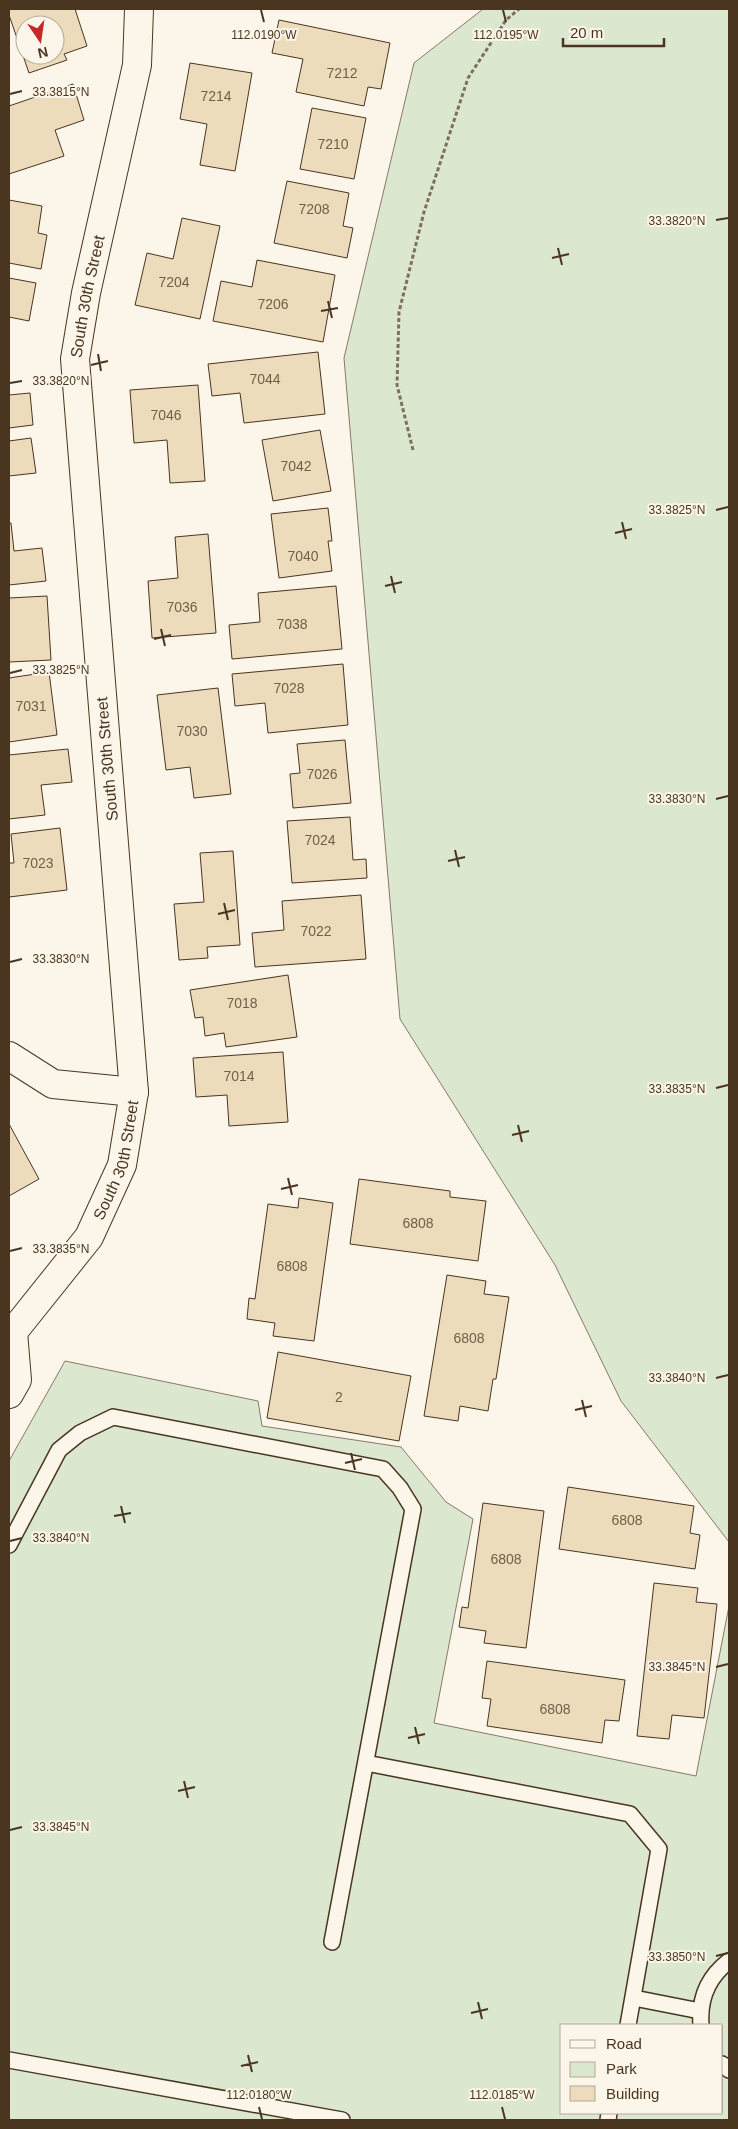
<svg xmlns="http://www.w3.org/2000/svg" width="738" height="2129" font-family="Helvetica,sans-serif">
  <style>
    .green { fill: #dce7d0; stroke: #887966; fill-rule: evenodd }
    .building { fill: #ecdcbc; stroke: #4a3520; fill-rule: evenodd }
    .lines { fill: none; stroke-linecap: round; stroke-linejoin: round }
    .lane-casing { stroke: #4a3520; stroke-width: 18 }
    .street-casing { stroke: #4a3520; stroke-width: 30 }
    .path { stroke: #7f6f5c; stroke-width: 3; stroke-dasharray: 4 2.5; stroke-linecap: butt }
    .lane { stroke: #fbf6e9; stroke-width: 15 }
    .street { stroke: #fbf6e9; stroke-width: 28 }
    .ticks { fill: none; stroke: #4a3520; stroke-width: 2 }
    .labels { text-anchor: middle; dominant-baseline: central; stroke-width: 4; stroke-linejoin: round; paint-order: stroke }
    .number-label { font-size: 14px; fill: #725f47 }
    .street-label { font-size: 16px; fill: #4a3520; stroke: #fbf6e9 }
    .ticks-label { font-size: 12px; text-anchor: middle; fill: #4a3520; stroke: #fbf6e9; stroke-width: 4; stroke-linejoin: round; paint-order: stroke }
  </style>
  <rect width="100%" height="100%" fill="#fbf6e9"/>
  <path class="green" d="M483,9H729V1542L621,1401L555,1265L400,1019L344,358L414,63Z
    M65,1361L258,1401L262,1426L401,1447L446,1502L473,1519L434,1723L696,1776L729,1606V2120H9V1461ZM562,2025H722V2113H562Z"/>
  <path class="building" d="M9,9H75L87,46L64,54L67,60L29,73L9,15ZM25,25H55V55H25Z
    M279,20L390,43L381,89L368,87L364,106L296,92L303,59L272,53Z
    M190,63L252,73L235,171L200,165L207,124L180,119Z
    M73,84L84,120L55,130L64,156L9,174V106Z
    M312,108L366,118L354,179L300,169Z
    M287,181L349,193L343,226L353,228L347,258L274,243Z
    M9,200L42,206L38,233L47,235L41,269L9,263Z
    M182,218L220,226L200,319L135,305L147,253L173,259Z
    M257,260L335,275L323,342L213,321L221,281L252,287Z
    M9,278L36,283L29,321L9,317Z
    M318,352L325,414L244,423L240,393L212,396L208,364Z
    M198,385L205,481L170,483L167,440L134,443L130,390Z
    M30,393L33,425L9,428V395Z
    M320,430L331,491L273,501L262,440Z
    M31,438L36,473L9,476V441Z
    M328,508L332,541H328L332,571L279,578L271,514Z
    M9,523H11L14,551L42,548L46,581L9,585Z
    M208,534L216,633L152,638L148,581L178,578L175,537Z
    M336,586L342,649L232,659L229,625L260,622L258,593Z
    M47,596L51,660L9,662V598Z
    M343,664L348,725L268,733L265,703L235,706L232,674Z
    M49,672L57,735L9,742V678Z
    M218,688L231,794L194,798L190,767L166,770L157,695Z
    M345,740L351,803L293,808L290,774L300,773L297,744Z
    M68,749L72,782L41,785L45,815L9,819V755Z
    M350,817L353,860L366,859L367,878L292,883L287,821Z
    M60,828L67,890L9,897V863H14L11,834Z
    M233,851L240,945L207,947L208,958L179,960L174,904L204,902L200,853Z
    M361,895L366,959L255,967L252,933L284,930L282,901Z
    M288,975L297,1037L226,1047L224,1033L205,1036L203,1017L195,1018L190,990Z
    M283,1052L288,1122L229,1126L227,1095L196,1097L193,1058Z
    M9,1124L39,1179L9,1196Z
    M359,1179L450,1191V1197L486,1201L478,1261L350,1244Z
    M299,1198L333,1203L314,1341L273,1336L275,1323L247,1319L249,1298L255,1299L268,1204L298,1208Z
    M447,1275L486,1281L484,1294L509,1297L496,1379H493L488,1411L460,1406L458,1421L424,1416Z
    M278,1352L411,1376L399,1441L267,1418Z
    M568,1487L694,1506L690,1533L700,1535L695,1569L559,1549Z
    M483,1503L544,1511L526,1648L484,1643L486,1631L459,1627L462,1607L468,1608Z
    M654,1583L698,1588L696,1602L717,1604L704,1718L672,1715L669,1739L637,1736Z
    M487,1661L625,1680L619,1721L605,1720L602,1743L487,1726L491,1699L482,1698Z"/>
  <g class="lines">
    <g class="lane-casing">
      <path id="lane" d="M9,1545L59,1450L80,1433L113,1417L383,1469L400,1488L413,1509L332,1942
        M366,1763L630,1814L659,1849L628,2025
        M634,1998L700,2011
        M701,2025C699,1999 708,1977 729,1961
        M9,2060L342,2120
        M722,2064L729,2070
        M608,2120L609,2113"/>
    </g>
    <g class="street-casing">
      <g id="street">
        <path d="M9,1056L53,1084L134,1092"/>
        <path id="s1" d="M9,1335L13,1332L89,1237L122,1165L134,1092L75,359L86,293L137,65L139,9"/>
        <path d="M9,1394L17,1380L13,1332"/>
      </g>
    </g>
    <path class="path" d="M413,450L397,385L399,312L424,212L468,78L506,20L519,9"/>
    <use href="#lane" class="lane"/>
    <use href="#street" class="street"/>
  </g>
  <path class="ticks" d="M261,10L264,22M503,10L506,22M10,94L22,91M716,220L728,218M558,248L562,265M552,258L569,254M328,301L332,318M321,311L338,308M98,354L101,371M91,365L108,361M10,383L22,381M716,510L728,507M622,522L626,539M615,533L632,529M391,576L395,593M385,586L402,582M161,629L165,646M154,639L171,635M10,673L22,670M716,799L728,796M455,850L459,867M448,861L465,857M224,903L228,920M218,914L235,910M10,962L22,959M716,1088L728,1085M518,1125L522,1142M512,1135L529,1131M288,1178L292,1195M281,1189L298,1185M10,1251L22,1248M716,1378L728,1375M582,1400L586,1417M575,1410L592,1406M351,1453L355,1470M345,1463L362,1459M121,1506L125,1523M114,1516L131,1513M10,1541L22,1538M716,1667L728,1664M415,1727L419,1744M408,1738L425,1734M184,1781L188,1798M178,1791L195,1787M10,1830L22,1827M716,1956L728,1953M478,2002L482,2019M471,2013L488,2009M248,2055L252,2072M241,2066L258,2062M259,2107L262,2119M502,2107L505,2119"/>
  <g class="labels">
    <g class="number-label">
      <text x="342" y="73">7212</text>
      <text x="216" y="96">7214</text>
      <text x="333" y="144">7210</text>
      <text x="314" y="209">7208</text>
      <text x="174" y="282">7204</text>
      <text x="273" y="304">7206</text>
      <text x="265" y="379">7044</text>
      <text x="166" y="415">7046</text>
      <text x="296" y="466">7042</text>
      <text x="303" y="556">7040</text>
      <text x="182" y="607">7036</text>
      <text x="292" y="624">7038</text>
      <text x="289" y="688">7028</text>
      <text x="31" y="706">7031</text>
      <text x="192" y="731">7030</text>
      <text x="322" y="774">7026</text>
      <text x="320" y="840">7024</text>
      <text x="38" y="863">7023</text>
      <text x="316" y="931">7022</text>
      <text x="242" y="1003">7018</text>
      <text x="239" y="1076">7014</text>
      <text x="418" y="1223">6808</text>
      <text x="292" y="1266">6808</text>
      <text x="469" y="1338">6808</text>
      <text x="339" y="1397">2</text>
      <text x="627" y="1520">6808</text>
      <text x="506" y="1559">6808</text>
      <text x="555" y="1709">6808</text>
    </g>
    <g class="street-label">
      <text stroke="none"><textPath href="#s1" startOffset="1079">South 30th Street</textPath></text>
      <text transform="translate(107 759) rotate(-95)">South 30th Street</text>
      <text stroke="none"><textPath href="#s1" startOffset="209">South 30th Street</textPath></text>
    </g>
  </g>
  <g class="ticks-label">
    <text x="264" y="39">112.0190°W</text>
    <text x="506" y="39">112.0195°W</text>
    <text x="61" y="96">33.3815°N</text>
    <text x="677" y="225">33.3820°N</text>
    <text x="61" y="385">33.3820°N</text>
    <text x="677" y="514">33.3825°N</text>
    <text x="61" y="674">33.3825°N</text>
    <text x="677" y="803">33.3830°N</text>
    <text x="61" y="963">33.3830°N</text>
    <text x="677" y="1093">33.3835°N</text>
    <text x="61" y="1253">33.3835°N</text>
    <text x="677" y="1382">33.3840°N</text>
    <text x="61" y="1542">33.3840°N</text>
    <text x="677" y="1671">33.3845°N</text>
    <text x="61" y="1831">33.3845°N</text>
    <text x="677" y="1961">33.3850°N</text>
    <text x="259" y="2099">112.0180°W</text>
    <text x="502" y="2099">112.0185°W</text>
  </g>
  <rect width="738" height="2129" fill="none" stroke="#4a3520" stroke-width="20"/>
  <rect x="560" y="2024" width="162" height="90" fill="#fbf6e9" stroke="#b4a999"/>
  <rect x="570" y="2040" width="25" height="8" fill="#fbf6e9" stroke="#b4a999"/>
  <text x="606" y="2049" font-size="15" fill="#4a3520">Road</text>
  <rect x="570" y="2062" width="25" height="15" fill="#dce7d0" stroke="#b4a999"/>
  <text x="606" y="2074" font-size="15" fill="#4a3520">Park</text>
  <rect x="570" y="2086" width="25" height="15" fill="#ecdcbc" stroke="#b4a999"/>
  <text x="606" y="2099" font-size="15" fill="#4a3520">Building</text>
  <g transform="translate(40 40) rotate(167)"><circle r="24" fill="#fbf6e9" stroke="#b4a999"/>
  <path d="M0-4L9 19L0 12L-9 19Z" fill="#c62828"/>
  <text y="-8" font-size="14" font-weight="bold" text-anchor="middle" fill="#4a3520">N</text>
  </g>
  <path d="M563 38v8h101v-8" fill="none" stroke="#4a3520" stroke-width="2.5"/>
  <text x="570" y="38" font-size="15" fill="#4a3520" stroke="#fbf6e9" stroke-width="4" paint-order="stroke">20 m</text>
</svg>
